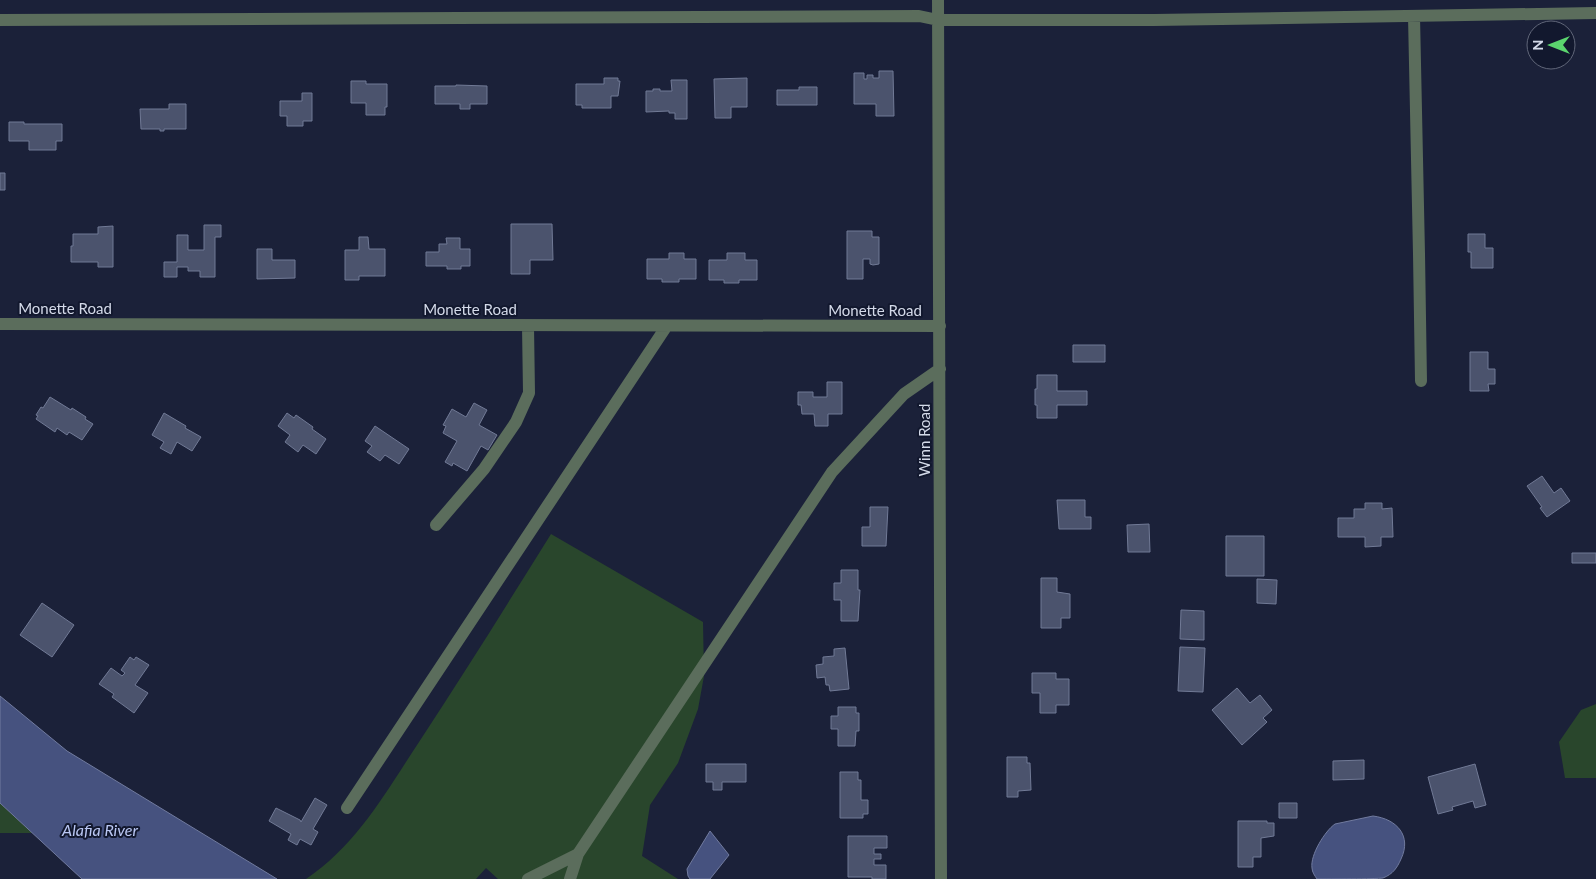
<svg xmlns="http://www.w3.org/2000/svg" width="1596" height="879" font-family="Lato,sans-serif">
  <style>
    .green { fill: #29462c }
    .water { fill: #46527f; stroke: #717b9f }
    .building { fill: #4b536d; stroke: #717a96 }
    .lines { fill: none; stroke-linecap: round; stroke-linejoin: round }
    .minor { stroke: #5b6d5c; stroke-width: 12 }
    .labels { text-anchor: middle; dominant-baseline: central; stroke-width: 4; stroke-linejoin: round; paint-order: stroke }
    .street-label { font-size: 15px; fill: #d4dae9; stroke: #12182e }
    .water-label { font-size: 16px; font-style: italic; fill: #bac7f3; stroke: #12182e }
  </style>
  <rect width="100%" height="100%" fill="#1b2139"/>
  <path class="green" d="M551,534L703,622L704,676L698,709L678,763L650,805L642,856L678,879H498L486,868L476,879H306C358,844 387,790 421,739C465,672 508,603 551,534Z
    M1596,704V778H1565L1559,742L1581,710Z
    M0,803L32,833H0Z"/>
  <path class="water" d="M0,696L67,751L277,879H82L0,803Z
    M1373,816C1397,819 1412,836 1401,859C1397,868 1393,874 1383,878C1375,879 1329,879 1317,879C1315,876 1312,872 1312,868C1310,855 1325,831 1335,824Z
    M710,831L729,855L710,879H690L688,876L687,869Z"/>
  <path class="building" d="M879,71H893L894,116H876V104H854V73H864V79H867V75H873V78H879Z
    M604,78H618V81H620L618,96H611V108H582V105H576V84H604Z
    M747,78V107H731V118H715L714,79Z
    M671,80H687V119H675V113H669V111L646,112V91H653V89H660V91H672Z
    M351,81H366V84H387V107H385V115H366V103H351Z
    M456,85L487,86V104H470V109H460V104H435V86H456Z
    M799,87H817V105H777V90H799Z
    M302,93H312V121H303V126H287V116H280V101H302Z
    M169,104H186V129H164V131H160V129H141L140,109H169Z
    M9,122H24V124H62V141H56V150H29V141H9Z
    M0,173H5V190H0Z
    M511,224H552L553,260H530V274H511Z
    M204,225H221V237H215V277H200V271H188V267H177V277H164V262H177V235H188V250H204Z
    M113,226V267H98V262H71V246H73V234H98V227Z
    M847,231H872V237H879V264L873,265L870,264V259H863V279H847Z
    M1468,234H1485V248H1493V268H1471V252H1468Z
    M359,237H368L369,249H385V276H359V280H345V250H359Z
    M446,238H460V249H470V266H461V269H447V266H426V252H439V244H447Z
    M257,249H272V260H295V278L257,279Z
    M669,253H684V259H696V279H679V282H662V279H647V259H669Z
    M727,253H745V260H757V280H739V283H724V280H709V260H727Z
    M1073,345H1105V362H1073Z
    M1470,352H1488V369H1495V384H1488L1489,391H1470Z
    M1037,375H1057V391H1087V405H1057V418H1037V405H1035V389H1037Z
    M827,382H842V414H828V426H815L814,414H802L801,405H798V392H813V397H827Z
    M50,397L71,410L72,408L86,417L85,419L93,424L82,440L69,432L67,435L57,428L55,432L36,419L38,416L36,415L41,407L43,408Z
    M474,403L487,410L479,425L497,435L488,450L481,446L467,471L453,463L452,466L445,462L457,441L443,433L446,426L443,425L452,409L466,417Z
    M164,413L186,426L185,428L201,437L192,451L177,442L171,454L160,448L164,442L152,435Z
    M287,413L294,418L296,415L313,427L312,429L326,439L316,454L303,445L298,452L285,442L290,435L278,426Z
    M375,426L409,449L399,464L385,455L380,461L367,452L372,446L365,441Z
    M1542,476L1554,493L1561,488L1570,501L1547,517L1540,508L1542,507L1527,486Z
    M1057,500H1085V517H1091V529H1059Z
    M1365,503H1382V509L1392,508L1393,537H1381V546L1365,547V537H1338V518H1354V509H1365Z
    M870,507H888L886,546H862V527H870Z
    M1149,524L1150,552H1128L1127,525Z
    M1226,536H1264V576H1226Z
    M1572,553H1596V563H1572Z
    M841,570H858V590H860L858,621H841V600H834V583H841Z
    M1041,578H1057V592L1070,594V618H1061V628H1041Z
    M1257,579L1277,580L1276,604L1257,603Z
    M42,603L74,625L52,657L20,635Z
    M1181,610L1204,611V640L1180,639Z
    M1180,647L1205,648L1203,692L1178,691Z
    M845,648L849,689L830,691L829,685H826L825,677L817,678L816,665L823,664V657L834,656V649Z
    M130,657L134,660L136,657L149,665L135,685L148,693L134,713L112,697L114,694L99,684L111,668L122,676L125,673L121,670Z
    M1032,673H1056V679H1069V705H1056V713H1040V693H1032Z
    M1237,688L1250,703L1260,695L1272,710L1263,718L1267,722L1242,745L1212,710Z
    M838,707H856V713H859V731H856L855,746H838V729H831V716H838Z
    M1007,757H1027V763H1030L1031,790L1018,791V797H1007Z
    M1364,760V779L1333,780V761Z
    M706,764H746V782H722V790H713V782H706Z
    M1475,764L1486,805L1475,808L1473,801L1452,807L1453,810L1438,814L1428,777Z
    M840,772H858V780H861V800H868V814H863V818H840Z
    M315,798L327,805L313,829L318,832L311,845L300,839L297,845L288,840L291,834L269,821L276,808L300,820L301,822Z
    M1279,803H1297V818H1279Z
    M1238,821H1267V823H1274V836L1261,838V857H1253V867H1238Z
    M848,836H887V848H874V854H881V859H874V865H886V879H872V877H848Z"/>
  <g class="lines">
    <path class="minor" d="M938,0L941,879
      M1414,16L1419,254L1421,381
      M0,20L919,16L938,20H1154L1596,13
      M0,324L940,326
      M436,525L484,469L516,422L529,393L528,326
      M347,808L666,327
      M528,879L578,854
      M570,879L578,854L832,472L904,394L940,369"/>
  </g>
  <g class="labels">
    <g class="street-label">
      <text x="65" y="308">Monette Road</text>
      <text x="470" y="309">Monette Road</text>
      <text x="875" y="310">Monette Road</text>
      <text transform="translate(924 440) rotate(-90)">Winn Road</text>
    </g>
    <g class="water-label">
      <text x="100" y="829">Alafia River</text>
    </g>
  </g>
  <g transform="translate(1551 45) rotate(270)"><circle r="24" fill="#12182e" stroke="#606679"/>
  <path d="M0-4L9 19L0 12L-9 19Z" fill="#5bd56e"/>
  <text y="-8" font-size="14" font-weight="bold" text-anchor="middle" fill="#d4dae9">N</text>
  </g>
</svg>
